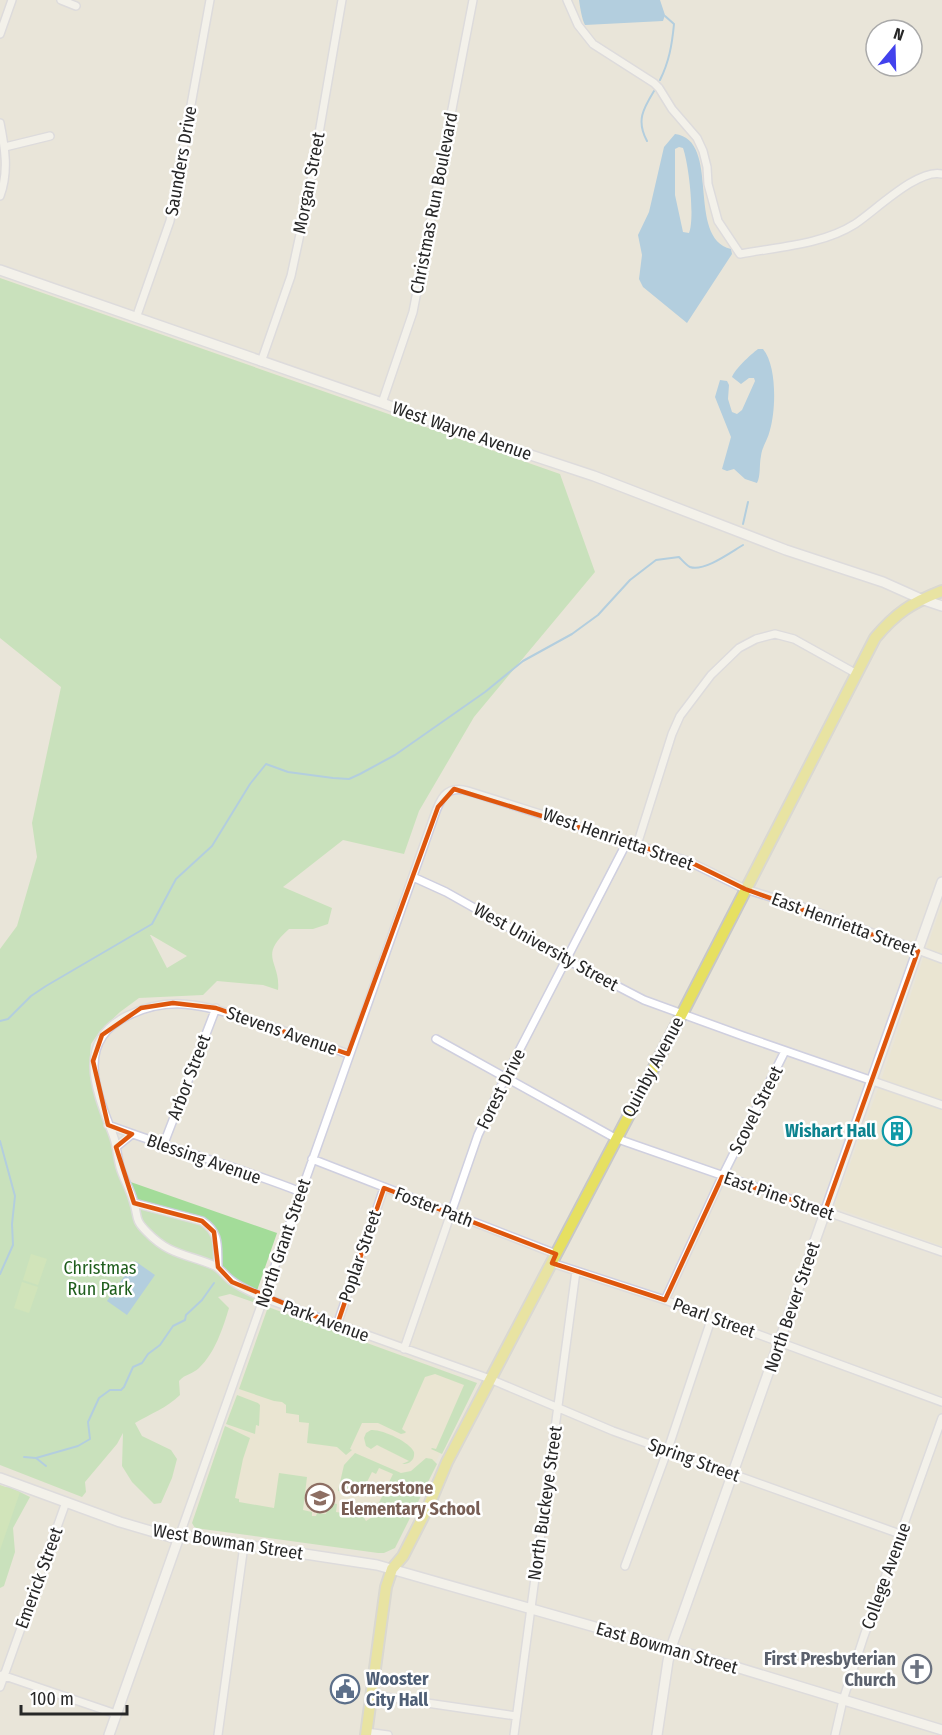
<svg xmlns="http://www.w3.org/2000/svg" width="942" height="1735" font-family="'Fira Sans Condensed',sans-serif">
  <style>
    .education { fill: #eae5c9 }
    .green { fill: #a3dc99; fill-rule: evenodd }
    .pitch { fill: #b3e395 }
    .water { fill: #72b1e5; fill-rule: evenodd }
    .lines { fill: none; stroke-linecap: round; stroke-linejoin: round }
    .stream { stroke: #72b1e5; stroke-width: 2 }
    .street-casing { stroke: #cfcfdf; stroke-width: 10 }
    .secondary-casing { stroke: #cfcfdf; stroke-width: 12 }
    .primary-casing { stroke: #c7c7c7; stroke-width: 14 }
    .street { stroke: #fff; stroke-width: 7 }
    .secondary { stroke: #fff; stroke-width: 9 }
    .primary { stroke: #e6e061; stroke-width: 10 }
    .marked { fill: none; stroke: #de560d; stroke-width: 4.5; stroke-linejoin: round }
    .labels { text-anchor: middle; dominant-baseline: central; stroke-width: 5; stroke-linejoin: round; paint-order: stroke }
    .street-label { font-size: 18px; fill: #272727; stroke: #fff }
    .culture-label { font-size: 18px; font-weight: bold; fill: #0d838f; stroke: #fff; text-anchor: end }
    .park-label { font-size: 18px; fill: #1f5e1d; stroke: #fff }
    .education-label { font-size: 18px; font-weight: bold; fill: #785e54; stroke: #fff; text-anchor: start }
    .worship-label { font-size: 18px; font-weight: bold; fill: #5b616d; stroke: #fff; text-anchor: end }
    .service-label { font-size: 18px; font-weight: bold; fill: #4e5e75; stroke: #fff; text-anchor: start }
  </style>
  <rect width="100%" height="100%" fill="#e9e5d9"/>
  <path class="education" d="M942,904V1246L834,1207L878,1089Z
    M269,1309L475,1384L393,1547L193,1525Z"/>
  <path class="green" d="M0,278L560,474L595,572L474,717L419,811L404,854L343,840L283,887L332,908L328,924L313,929H289C257,957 281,961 278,990L263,985L217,981L203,995L139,998L120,1012L100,1031L91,1044L90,1054L95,1079L122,1179L277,1233L253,1302L230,1294L218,1297L229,1308C223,1328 215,1353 199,1368C193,1374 185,1374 179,1381L180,1395C167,1408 150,1414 135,1423L142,1436L171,1450L177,1459L172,1478L161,1503L154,1504L132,1482L122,1466L123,1433L117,1444L85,1482L86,1492L82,1497L0,1465V949L17,926L37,857L32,823L61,687L0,638ZM150,935H151L187,956L167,968Z
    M268,1307L477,1383L442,1454L431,1449L432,1448L436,1449L464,1385L435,1374L425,1377L402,1429L406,1432L405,1433L401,1434L378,1423H362L350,1449L352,1450L346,1455L337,1447L307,1443L309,1423L299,1422V1415L286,1413V1405L282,1402L274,1401L239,1389Z
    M237,1395L258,1403L260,1405L259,1426L256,1425L255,1434L226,1424Z
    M225,1426L250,1438L243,1459L235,1498L239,1499V1502L274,1508L279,1473L307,1477L303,1510L312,1512V1516H316L317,1513L326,1514L328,1503L337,1504L336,1512L363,1516L366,1521L377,1514L375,1511L393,1474L379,1468L376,1474L372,1472L362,1492L359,1494L338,1491L344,1465L355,1453L401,1473L411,1471L426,1458L432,1459L437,1464L395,1548L384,1553H378L195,1528L192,1523Z
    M371,1430C382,1429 410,1442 414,1452C415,1460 410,1464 402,1464L409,1461L377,1445L371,1449L366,1446L364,1438L366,1433Z
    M10,1487L30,1497L13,1528L15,1552L4,1586L0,1588V1488Z"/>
  <path class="pitch" d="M31,1254L47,1259L38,1285L23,1280Z
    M22,1282L38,1287L29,1313L14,1308Z
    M0,1485L20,1492L0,1550Z"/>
  <path class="water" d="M579,0H660L665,15L663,21L585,25C582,20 580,7 579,0Z
    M675,134C722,140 685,238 731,249L732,254L687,323L643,287L639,279L642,255L638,235L649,212L664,147ZM679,147L683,148C689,165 695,218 689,233L683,232L675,195V149Z
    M758,349H763C777,366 776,409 770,430C768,439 762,447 761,456C759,465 761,475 757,483L745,479L734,469L727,471L722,469L731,437L715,397L720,380L727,381L729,385L728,399L732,412L737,414L742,410L755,381L754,378H749L741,384L732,377C735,369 750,355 758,349Z
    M135,1261L155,1275L127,1315L107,1301Z"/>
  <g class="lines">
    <path class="stream" d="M660,80C669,62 672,45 674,24L665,16
      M647,141C636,121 643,109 654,91
      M743,524L748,502
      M0,1021L8,1019L31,996L46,986L152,924L176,879L212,846L250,784L266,764L288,772L333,778L349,779L360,774L395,755L485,692L523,661L572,634L598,615L630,580L656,560L679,557C682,560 686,565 690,567C704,572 731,552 743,545
      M0,1141L15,1196L12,1224L13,1245L0,1274
      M24,1457L36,1458L46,1466
      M36,1458L78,1446L90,1439L88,1422L99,1398L110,1390H121L124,1387L133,1367L142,1363L148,1354L160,1345L173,1326L185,1320L186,1315L202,1300L214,1283"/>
    <g class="street-casing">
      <path id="street" d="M61,0L76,6
        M567,0L578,25L593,44L654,83L659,88L672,109L697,138L703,151L707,167L708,184L718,221L740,254C777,247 822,245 855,224C875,211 918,168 942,174
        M0,34L12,0
        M0,123C5,148 9,172 0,196
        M5,147L50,136
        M136,318L170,221L210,0
        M261,362L291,276L308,197L342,0
        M382,403L413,312L473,0
        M637,845L672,734L680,716L711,675L739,648L756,639L775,634L794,639L857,674
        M413,877L446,892L567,960L644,1000L743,1036L942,1105
        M436,1039L615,1138L942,1252
        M348,1054C317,1042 286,1031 254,1021C208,1007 173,993 127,1016C74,1042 97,1093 113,1135C117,1145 117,1156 120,1167C123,1178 130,1189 133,1200C139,1217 133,1218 147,1232C170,1256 188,1254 215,1266C222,1270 226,1277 232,1281C241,1288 254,1293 264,1298L490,1379L613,1431L900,1534
        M108,1125C172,1149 238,1167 301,1192
        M163,1146L216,1008
        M116,1147L132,1134
        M312,1159L556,1254
        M134,1203L202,1221C221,1233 217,1248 218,1267
        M552,1263L665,1300L942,1402
        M665,1300L722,1177L785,1051
        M337,1325L384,1188
        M404,1349L478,1135L505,1078L627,842
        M179,1537L430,828C438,807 441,783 468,791L688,861L745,889L806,908L942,959
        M625,1566L668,1449L712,1317
        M2,1675L116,1714
        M0,1687L66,1502
        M372,1695L516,1716
        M366,1732L388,1735
        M218,1735L244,1545
        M514,1735L576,1271
        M835,1735L843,1700L864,1636L942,1418"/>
    </g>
    <g class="secondary-casing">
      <path id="secondary" d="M0,270L382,403L443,426L594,476L786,550L883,582L921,599L942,606
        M0,1478L120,1522L171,1537L187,1536L377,1565L739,1668L942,1730
        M109,1735L179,1537
        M657,1735L668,1661L673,1642L942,882"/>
    </g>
    <g class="primary-casing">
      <path id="primary" d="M366,1735L386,1587L392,1569L403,1556L429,1505L447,1462L682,1014L875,638C896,613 911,603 942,591"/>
    </g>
    <use href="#street" class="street"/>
    <use href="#secondary" class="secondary"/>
    <use href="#primary" class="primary"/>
  </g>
  <path d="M0 0H942V1735H0ZM454,789L688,861L745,889L918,951L825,1211L722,1177L665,1300L552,1263L556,1254L384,1188L337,1325L232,1282L218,1267L214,1232L202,1221L134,1203L116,1147L132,1134L108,1125L93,1061L102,1035L141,1008L173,1003L216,1008L348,1054L438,807Z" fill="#e9e5d9" fill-opacity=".55" fill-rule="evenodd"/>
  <path class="marked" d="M454,789L688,861L745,889L918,951L825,1211L722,1177L665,1300L552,1263L556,1254L384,1188L337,1325L232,1282L218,1267L214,1232L202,1221L134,1203L116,1147L132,1134L108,1125L93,1061L102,1035L141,1008L173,1003L216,1008L348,1054L438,807Z"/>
  <defs>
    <g id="building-ring" transform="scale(1.5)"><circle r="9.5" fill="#fff" stroke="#0f9aa8" stroke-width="1.5"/><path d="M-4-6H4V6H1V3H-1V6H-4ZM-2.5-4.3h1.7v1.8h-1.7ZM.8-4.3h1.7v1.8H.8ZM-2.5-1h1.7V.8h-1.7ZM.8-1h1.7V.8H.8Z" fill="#0f9aa8"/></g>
    <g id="school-ring" transform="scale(1.5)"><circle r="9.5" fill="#fff" stroke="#8d6e63" stroke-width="1.5"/><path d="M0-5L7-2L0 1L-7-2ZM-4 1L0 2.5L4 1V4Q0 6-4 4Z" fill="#8d6e63"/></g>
    <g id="church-ring" transform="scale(1.5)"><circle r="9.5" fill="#fff" stroke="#6b7280" stroke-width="1.5"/><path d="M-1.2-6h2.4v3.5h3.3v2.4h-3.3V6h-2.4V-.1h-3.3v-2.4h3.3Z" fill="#6b7280"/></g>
    <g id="civic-ring" transform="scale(1.5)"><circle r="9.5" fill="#fff" stroke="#5c6f8a" stroke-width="1.5"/><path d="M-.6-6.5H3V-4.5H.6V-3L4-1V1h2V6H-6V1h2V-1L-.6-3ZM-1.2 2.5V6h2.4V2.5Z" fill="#5c6f8a"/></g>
  </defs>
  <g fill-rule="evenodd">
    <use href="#building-ring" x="897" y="1131"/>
    <use href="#school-ring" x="320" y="1498"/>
    <use href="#church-ring" x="917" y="1669"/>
    <use href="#civic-ring" x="345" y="1689"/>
  </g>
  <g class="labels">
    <g class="street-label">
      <text transform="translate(181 161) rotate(-80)">Saunders Drive</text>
      <text transform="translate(309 183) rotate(-79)">Morgan Street</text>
      <text transform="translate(434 203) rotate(-79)">Christmas Run Boulevard</text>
      <text transform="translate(462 431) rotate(19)">West Wayne Avenue</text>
      <text transform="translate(618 839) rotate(19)">West Henrietta Street</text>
      <text transform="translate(844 924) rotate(20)">East Henrietta Street</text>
      <text transform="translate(546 947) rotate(29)">West University Street</text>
      <text transform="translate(282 1031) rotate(19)">Stevens Avenue</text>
      <text transform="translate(653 1067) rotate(-62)">Quinby Avenue</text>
      <text transform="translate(189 1077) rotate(-69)">Arbor Street</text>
      <text transform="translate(501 1089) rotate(-64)">Forest Drive</text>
      <text transform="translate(756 1110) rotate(-63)">Scovel Street</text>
      <text transform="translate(204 1159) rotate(19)">Blessing Avenue</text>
      <text transform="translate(779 1196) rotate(19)">East Pine Street</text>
      <text transform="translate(434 1207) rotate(21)">Foster Path</text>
      <text transform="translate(283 1243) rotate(-71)">North Grant Street</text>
      <text transform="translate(360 1256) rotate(-71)">Poplar Street</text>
      <text transform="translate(792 1307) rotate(-71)">North Bever Street</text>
      <text transform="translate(714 1318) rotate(20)">Pearl Street</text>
      <text transform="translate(326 1321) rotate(20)">Park Avenue</text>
      <text transform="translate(694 1460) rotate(20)">Spring Street</text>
      <text transform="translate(545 1503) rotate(-82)">North Buckeye Street</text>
      <text transform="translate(228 1542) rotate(9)">West Bowman Street</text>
      <text transform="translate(886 1576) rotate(-70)">College Avenue</text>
      <text transform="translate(39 1578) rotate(-70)">Emerick Street</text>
      <text transform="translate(667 1648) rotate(16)">East Bowman Street</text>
    </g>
    <g class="culture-label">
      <text x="876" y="1131">Wishart Hall</text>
    </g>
    <g class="park-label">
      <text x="100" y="1268">Christmas<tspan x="100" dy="21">Run Park</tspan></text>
    </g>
    <g class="education-label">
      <text x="341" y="1488">Cornerstone<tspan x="341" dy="21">Elementary School</tspan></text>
    </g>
    <g class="worship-label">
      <text x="896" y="1659">First Presbyterian<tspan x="896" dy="21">Church</tspan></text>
    </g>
    <g class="service-label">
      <text x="366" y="1679">Wooster<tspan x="366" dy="21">City Hall</tspan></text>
    </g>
  </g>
  <g transform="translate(894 48) rotate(19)"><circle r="28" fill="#ffffff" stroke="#a9a9a9" stroke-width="1.5"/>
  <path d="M0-4.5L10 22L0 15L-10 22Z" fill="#4242ed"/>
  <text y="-9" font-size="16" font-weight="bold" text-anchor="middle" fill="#272727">N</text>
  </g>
  <path d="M21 1705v9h106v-9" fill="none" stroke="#272727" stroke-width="3"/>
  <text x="30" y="1705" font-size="18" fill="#272727" stroke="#ffffff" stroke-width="4.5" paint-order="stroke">100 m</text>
</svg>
